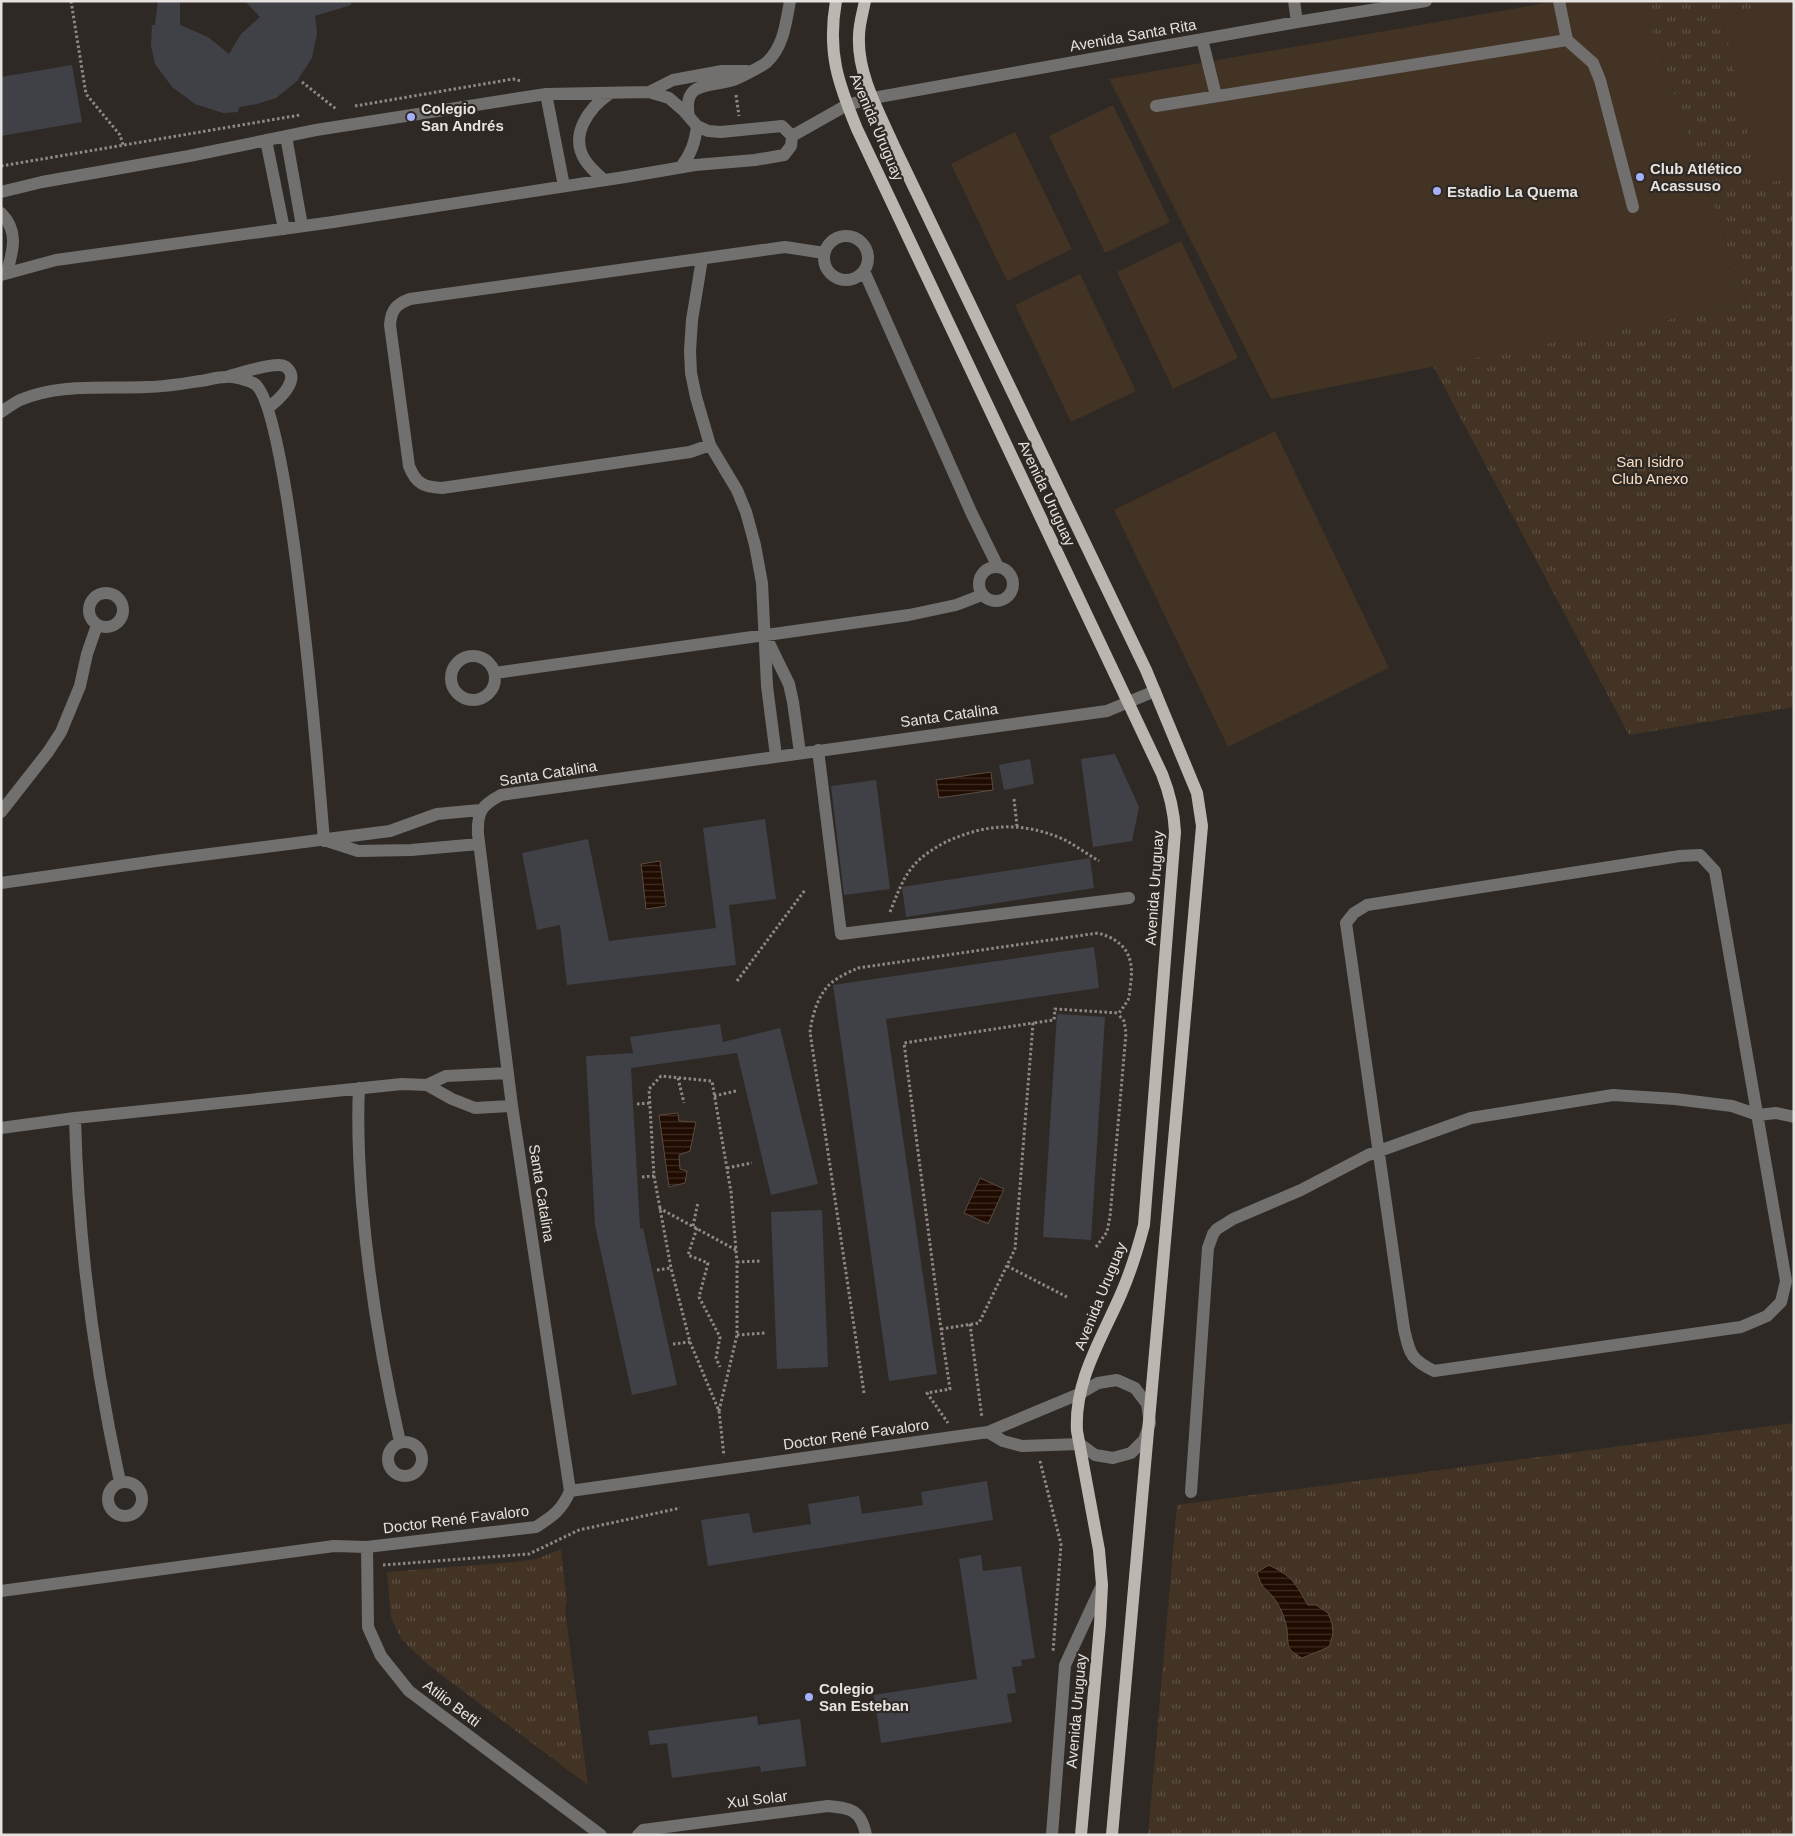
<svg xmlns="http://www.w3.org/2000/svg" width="1795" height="1836" font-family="Arial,sans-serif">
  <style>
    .grass { fill: url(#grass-tufts) }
    .pitch { fill: #433324 }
    .water { fill: url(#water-rules); stroke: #5b4c43 }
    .building { fill: #404147 }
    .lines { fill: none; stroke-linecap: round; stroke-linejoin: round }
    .path { stroke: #8e8985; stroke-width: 3; stroke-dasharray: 2.5 2.5; stroke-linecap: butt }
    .minor { stroke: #72706e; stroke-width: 12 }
    .major { stroke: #bcb6b1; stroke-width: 12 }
    .poi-dot { fill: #a6b1fc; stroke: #2e2924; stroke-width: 2 }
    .labels { text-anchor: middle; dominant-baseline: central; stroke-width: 4.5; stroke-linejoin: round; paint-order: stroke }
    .street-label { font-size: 15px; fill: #e6e2df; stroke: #2e2924 }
    .poi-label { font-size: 15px; font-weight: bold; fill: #e6e2df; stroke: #2e2924; text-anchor: start }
    .park-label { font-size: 15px; fill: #faddc3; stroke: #2e2924 }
  </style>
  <defs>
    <pattern id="grass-tufts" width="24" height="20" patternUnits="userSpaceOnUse" patternTransform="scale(1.25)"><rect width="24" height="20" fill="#433324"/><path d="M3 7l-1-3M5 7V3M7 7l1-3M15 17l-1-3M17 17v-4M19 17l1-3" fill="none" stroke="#5e5043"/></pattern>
    <pattern id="water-rules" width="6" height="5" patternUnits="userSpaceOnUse" patternTransform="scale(1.25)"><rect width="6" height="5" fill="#1f0b00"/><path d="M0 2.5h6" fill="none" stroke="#402e25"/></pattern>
  </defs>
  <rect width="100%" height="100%" fill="#2e2924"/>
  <path class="grass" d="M1642,1H1794V707L1629,735L1433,366L1747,304Z
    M1794,1423V1835H1148L1177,1505Z
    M561,1549L567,1602L565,1610L588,1785L427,1664L401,1639L391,1617L387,1572L513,1562L536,1559Z"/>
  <path class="pitch" d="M1557,1H1642L1747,304L1271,399L1109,79Z
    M1789,1H1794V177L1759,185L1722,16Z
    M1113,105L1170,222L1105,253L1049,136Z
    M1015,132L1072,249L1007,281L951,164Z
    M1181,241L1238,358L1173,389L1117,272Z
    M1080,274L1136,391L1071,422L1015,305Z
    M1275,431L1389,668L1228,747L1114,510Z"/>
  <path class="water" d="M991,772L993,790L939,798L936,780Z
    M660,861L666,906L646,909L641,864Z
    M678,1113L679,1121L696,1122L690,1151L679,1155L680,1169L687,1171L685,1183L669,1187L659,1115Z
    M980,1178L1004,1189L988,1224L964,1213Z
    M1269,1565C1278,1570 1289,1575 1295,1584C1300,1590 1303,1598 1308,1605H1316L1328,1613L1332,1623L1333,1634L1329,1647L1302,1658C1285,1648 1289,1647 1287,1630C1286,1620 1281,1609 1276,1601C1267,1587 1262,1592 1257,1572Z"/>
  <path class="building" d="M158,1H180V25L208,37L229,54L241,34L260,17L245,1H351V5L315,16L317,33L312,58L297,81L276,98L257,104L239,107L238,112L223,113L195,104L172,87L155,64L151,46L152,25H155Z
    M72,65L82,122L1,136V77Z
    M1115,754L1139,807L1132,841L1093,847L1081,759Z
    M1030,759L1034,784L1004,790L999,765Z
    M876,780L890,889L844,895L831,786Z
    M765,819L776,899L729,905L736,965L567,985L560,925L537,930L522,853L588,839L609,941L716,928L703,828Z
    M1090,858L1094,888L906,917L902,887Z
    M1094,947L1099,988L886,1019L937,1374L889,1381L833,985Z
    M1057,1014L1105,1017L1091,1240L1043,1237Z
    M720,1024L723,1042L780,1028L818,1184L771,1195L737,1053L631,1068L640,1229L643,1228L677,1385L632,1395L595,1225L586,1056L633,1053L630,1037Z
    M822,1210L828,1367L777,1369L771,1212Z
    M987,1481L993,1520L708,1566L701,1520L749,1513L753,1533L811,1524L808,1504L859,1496L862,1514L923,1505L921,1492Z
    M981,1555L983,1571L1021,1566L1035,1658L1021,1660L1022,1666L1012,1667L1016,1693L1007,1694L1012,1722L881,1743L874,1695L977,1679L959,1559Z
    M757,1716L758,1725L800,1719L806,1766L761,1772L760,1766L672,1778L667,1743L650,1745L648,1731Z"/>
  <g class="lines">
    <path class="path" d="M71,1L86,94L120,135L123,145
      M302,82L336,109
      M736,95L739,116
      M355,106L513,79L521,81
      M1,166L300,115
      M1014,799L1017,826
      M890,912C897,895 902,879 914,865C923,855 937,846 948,841C988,823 1023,822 1063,839C1075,845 1087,854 1099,861
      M737,981L805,890
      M678,1078L684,1103
      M714,1096L736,1091
      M637,1104L650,1103
      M727,1168L752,1163
      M642,1177L654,1176
      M659,1208L736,1250
      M693,1226L698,1202
      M697,1228L688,1255L708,1263L699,1297L720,1337L716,1358L720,1367
      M1096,1247L1107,1232L1110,1217L1126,1033L1124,1021L1118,1014
      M737,1262L760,1261
      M1007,1266L1069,1298
      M657,1270L671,1268
      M970,1324L982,1418
      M941,1329L979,1323L1015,1249L1033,1023L904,1043L941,1329L950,1389L927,1393L948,1423
      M737,1335L765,1333
      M673,1344L690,1342
      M864,1393L810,1032C812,1016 818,995 830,984C838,977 849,972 858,968L1098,933C1123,940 1134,954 1131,981C1130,987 1130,995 1128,1000C1125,1005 1122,1009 1119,1013L1055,1009L1054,1020L1033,1023
      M719,1411L737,1335V1262L731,1192L712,1081L661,1076L649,1089L654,1176L671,1268L690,1342L719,1411L724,1456
      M1040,1461L1061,1544L1053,1652
      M383,1565L529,1554L579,1530L680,1508"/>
    <path class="minor" d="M1294,1L1297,22
      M1559,1L1567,40L1593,63L1600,80L1633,207
      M1202,39L1216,96
      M649,92L673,80L722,71H747
      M546,94L564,186
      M1156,106L1567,40
      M689,117C682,80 709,88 733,80C738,79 764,65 767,62C784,46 786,22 790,1
      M286,136L302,226
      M792,136L847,105L873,98L1297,22L1426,1
      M266,140L284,229
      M681,167C691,154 695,143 697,126
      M604,180C597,174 590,168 585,160C569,135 589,108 609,94
      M1,192L42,182L189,156L316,130L546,94L649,92L669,98L684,111L697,126L708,131L721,132L782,126L792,136L791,146L784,155L755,160L695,165L625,177L333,222L56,260L1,275
      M1,213C19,231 13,250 7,272
      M824 258a22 22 0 1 1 44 0a22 22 0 1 1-44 0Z
      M702,259L692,320L690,351L691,373L696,397L710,445L737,490L746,512L755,545L762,583L767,686L776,756
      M864,271L971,512L998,567
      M229,376C245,372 263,365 279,365C283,365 287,367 289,370C298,383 277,401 268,408
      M1,412C7,408 14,403 20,400C60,383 106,389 147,387C165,387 182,384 200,381C208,380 217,377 226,377C234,376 248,380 255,384C290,410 319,778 324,841
      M710,445L690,452L442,488C424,487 416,484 409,466L390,325C391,310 396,304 410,299L785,247L824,253
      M979 584a17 17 0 1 1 34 0a17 17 0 1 1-34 0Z
      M89 610a17 17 0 1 1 34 0a17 17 0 1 1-34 0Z
      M767,639L789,684L793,702L800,753
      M451 678a22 22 0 1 1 44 0a22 22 0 1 1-44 0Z
      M495,673L909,615L956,605L982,595
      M818,750L841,934L1129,898
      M1,812L48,752L61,732L80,686L87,654L97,625
      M327,841L358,851L411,850L479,844
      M1700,855L1715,871L1786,1281L1781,1302L1767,1316L1741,1327L1434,1371C1410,1359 1410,1354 1404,1329L1346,923L1354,913L1367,905L1680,856Z
      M1,883L163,860L390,831L437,814L480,810
      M427,1085L446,1076L508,1073
      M359,1088C357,1127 359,1164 362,1202C369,1283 382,1363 400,1442
      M75,1118C78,1240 94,1362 120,1482
      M1,1128L75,1118L402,1084L427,1085L452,1099L475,1108L512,1106
      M1117,1380L1135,1388L1147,1404L1150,1423L1144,1440L1131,1453L1113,1458L1095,1455L1080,1444L1022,1446L1003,1441L988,1432L1079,1394L1098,1383Z
      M388 1459a17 17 0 1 1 34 0a17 17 0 1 1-34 0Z
      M108 1499a17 17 0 1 1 34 0a17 17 0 1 1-34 0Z
      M570,1491L512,1106L478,834C477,811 482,805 501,795L1107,711L1155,691
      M570,1491L988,1432
      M1191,1492L1208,1248L1213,1234L1217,1229L1233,1219L1301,1190L1368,1155L1471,1118L1613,1095L1675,1099L1732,1106L1758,1115L1776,1113L1794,1117
      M367,1547L368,1627L381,1656L409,1691L601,1835
      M1,1591L334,1546L367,1547L536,1527C553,1516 562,1510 570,1491
      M638,1835L643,1830L828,1806C851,1808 861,1810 866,1835
      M1052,1835L1065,1665L1102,1585"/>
    <path class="major" d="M836,1C827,52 838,83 857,129L1162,774C1170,794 1174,811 1175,832L1144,1225C1138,1248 1131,1271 1121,1294C1102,1338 1074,1381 1077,1431L1099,1550L1102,1585L1100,1625L1081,1835
      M865,1C863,12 859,24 859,36C857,74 879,112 894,146L1146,670L1197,793L1202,826L1112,1835"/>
  </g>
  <g class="poi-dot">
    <circle cx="411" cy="117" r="5"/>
    <circle cx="1640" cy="177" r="5"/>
    <circle cx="1437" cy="191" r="5"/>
    <circle cx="809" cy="1697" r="5"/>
  </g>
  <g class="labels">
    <g class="street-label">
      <text transform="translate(1133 35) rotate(-10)">Avenida Santa Rita</text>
      <text transform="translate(877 127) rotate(67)">Avenida Uruguay</text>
      <text transform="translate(1047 493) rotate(65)">Avenida Uruguay</text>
      <text transform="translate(949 715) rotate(-8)">Santa Catalina</text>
      <text transform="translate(548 773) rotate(-9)">Santa Catalina</text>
      <text transform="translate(1154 888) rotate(-86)">Avenida Uruguay</text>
      <text transform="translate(542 1193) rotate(81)">Santa Catalina</text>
      <text transform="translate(1100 1296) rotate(-68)">Avenida Uruguay</text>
      <text transform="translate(856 1434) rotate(-8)">Doctor René Favaloro</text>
      <text transform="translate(456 1519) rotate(-7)">Doctor René Favaloro</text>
      <text transform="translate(452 1703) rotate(37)">Atilio Betti</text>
      <text transform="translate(1076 1711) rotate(-85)">Avenida Uruguay</text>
      <text transform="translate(757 1799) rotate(-7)">Xul Solar</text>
    </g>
    <g class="poi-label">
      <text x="421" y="108">Colegio<tspan x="421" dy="17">San Andrés</tspan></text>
      <text x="1650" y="168">Club Atlético<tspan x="1650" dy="17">Acassuso</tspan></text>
      <text x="1447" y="191">Estadio La Quema</text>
      <text x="819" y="1688">Colegio<tspan x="819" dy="17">San Esteban</tspan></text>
    </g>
    <g class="park-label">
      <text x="1650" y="461">San Isidro<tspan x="1650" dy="17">Club Anexo</tspan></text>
    </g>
  </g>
  <rect width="1795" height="1836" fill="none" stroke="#e6e2df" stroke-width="5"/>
</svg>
